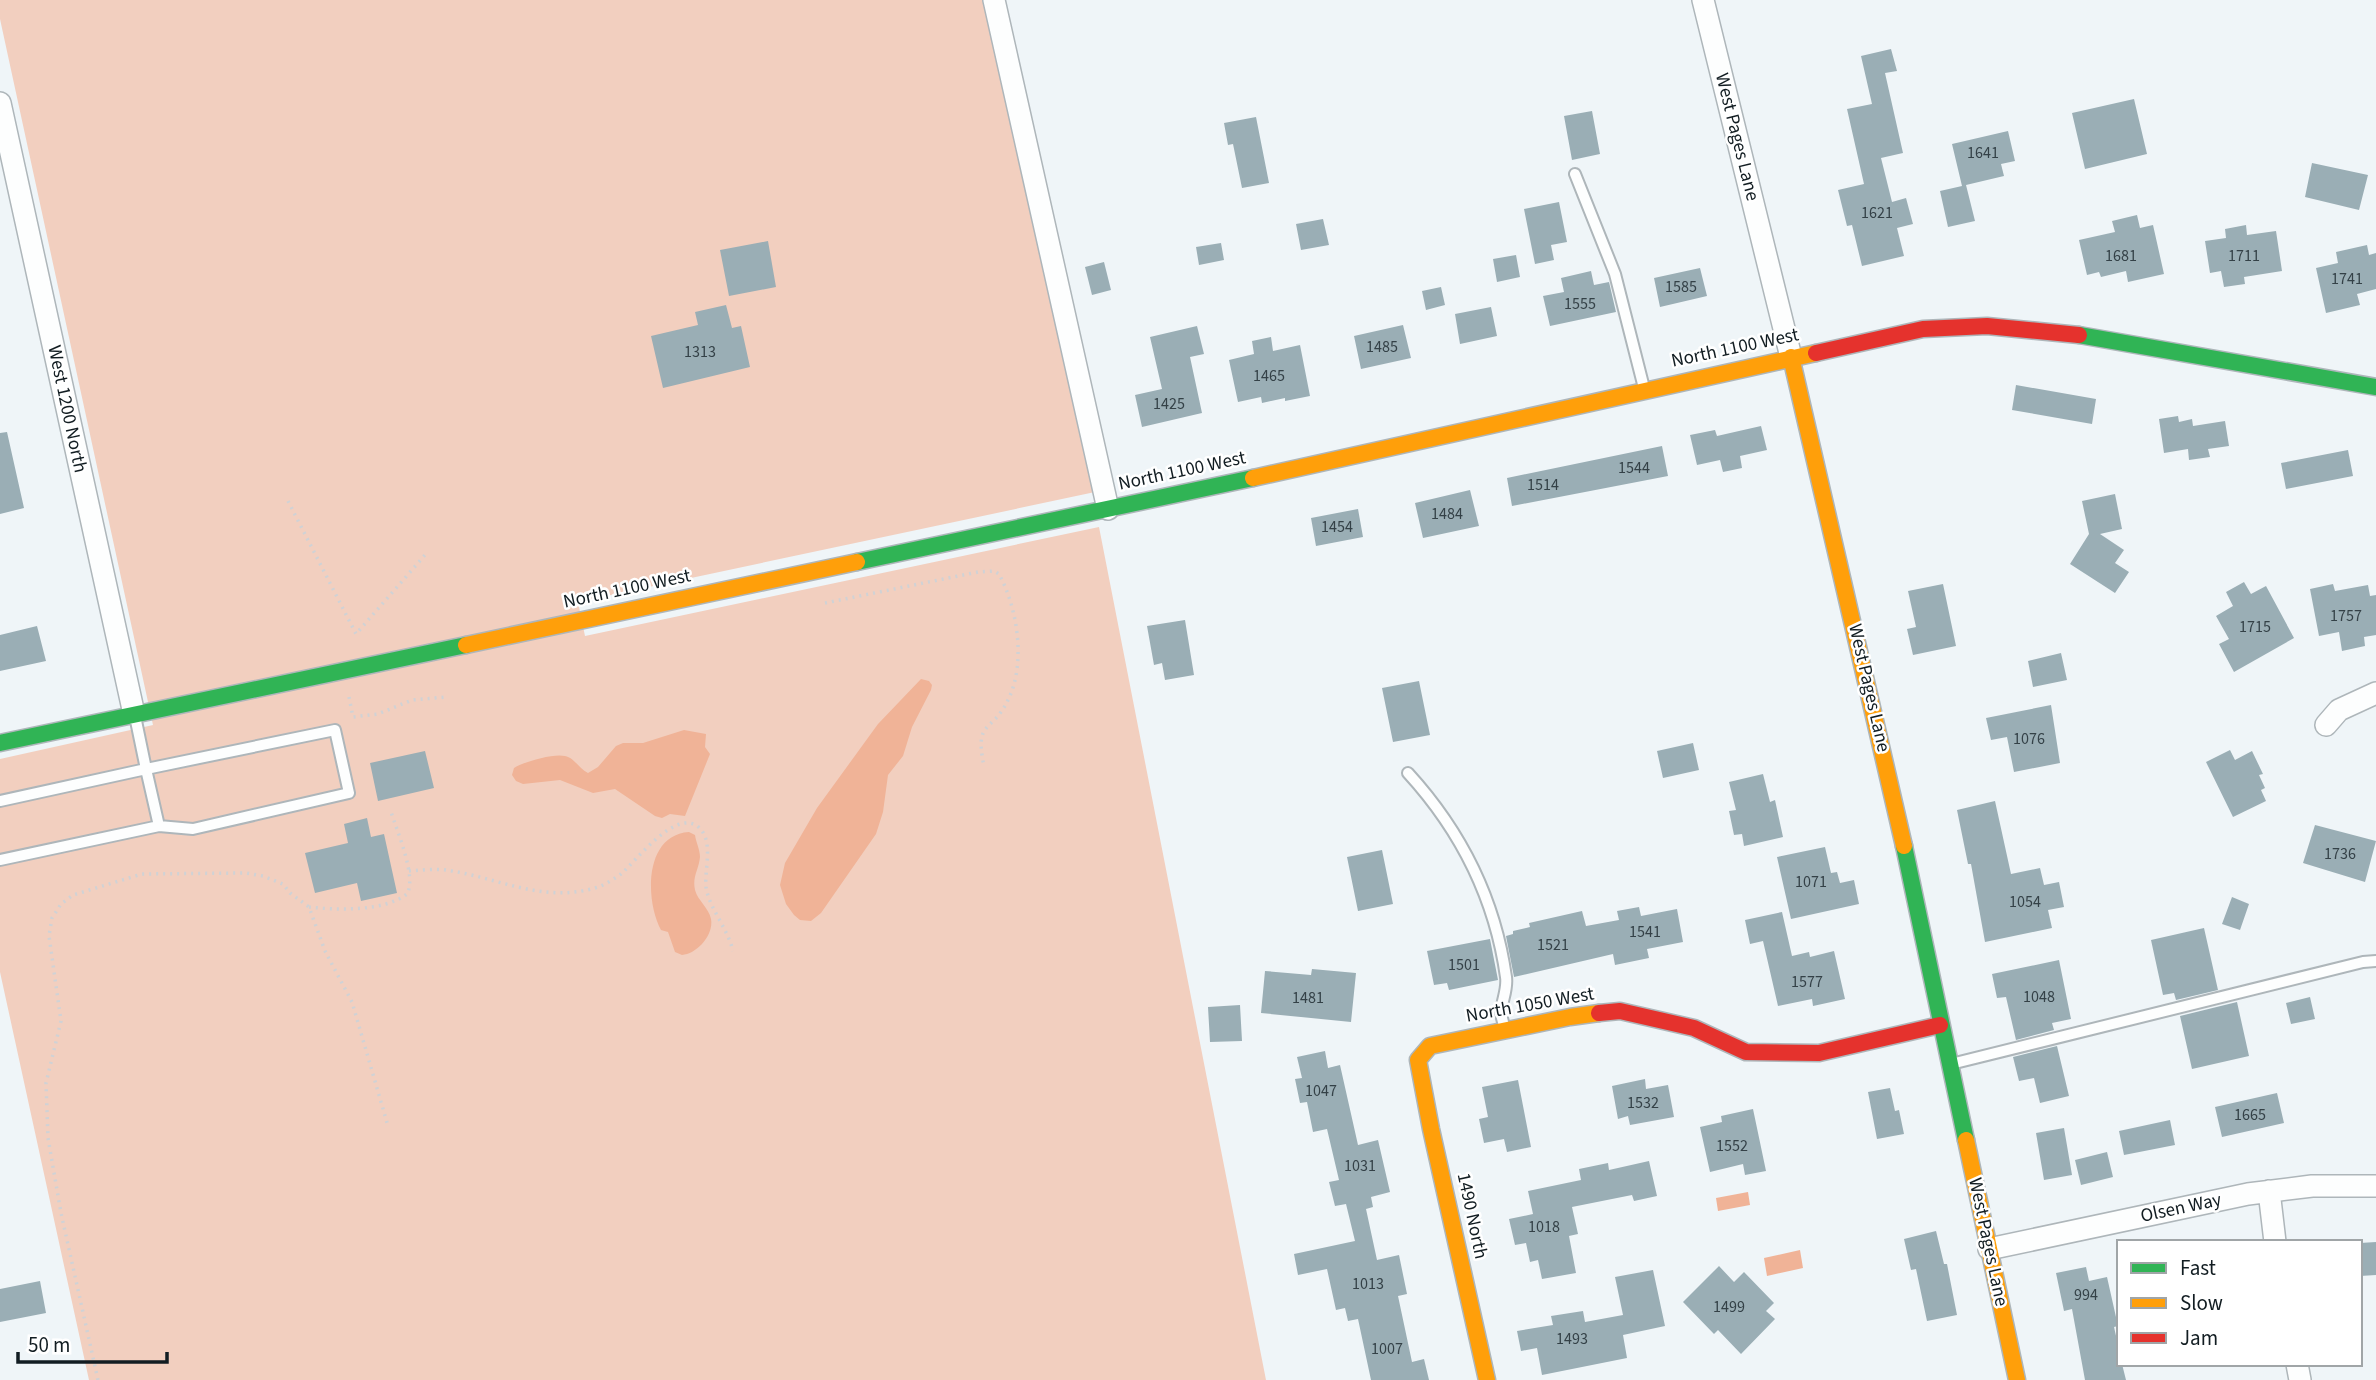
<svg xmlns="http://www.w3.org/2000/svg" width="2376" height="1380" font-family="'Source Sans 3',sans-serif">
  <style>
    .green { fill: #f2cfbf }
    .water { fill: #f0b397 }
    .building { fill: #9aaeb5 }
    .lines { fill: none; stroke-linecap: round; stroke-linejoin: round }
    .lane-casing { stroke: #aeb6ba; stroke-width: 14 }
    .street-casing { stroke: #aeb6ba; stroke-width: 24 }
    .fast-casing { stroke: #aeb6ba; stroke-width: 19 }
    .slow-casing { stroke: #aeb6ba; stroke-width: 19 }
    .jam-casing { stroke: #aeb6ba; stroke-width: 19 }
    .path { stroke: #d0d2d5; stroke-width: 3.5; stroke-dasharray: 2 5; stroke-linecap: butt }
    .lane { stroke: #fdfefe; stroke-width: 10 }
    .street { stroke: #fdfefe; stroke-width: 21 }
    .fast { stroke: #30b455; stroke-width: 16 }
    .slow { stroke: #ff9f0a; stroke-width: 16 }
    .jam { stroke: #e5322d; stroke-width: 16 }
    .labels { text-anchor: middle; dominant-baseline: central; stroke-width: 5; stroke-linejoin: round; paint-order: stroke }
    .number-label { font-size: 16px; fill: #344147 }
    .street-label { font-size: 19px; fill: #121d22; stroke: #fff }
  </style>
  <rect width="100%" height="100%" fill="#eff5f8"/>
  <path class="green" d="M0,0H990L1095,492L578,602L585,636L1099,527L1266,1380H89L0,972V759L153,725L0,19Z"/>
  <path class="water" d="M921,679L929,681L932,685L931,690L912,727L903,756L888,775L883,812L876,834L821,913L811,921L800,920L794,915L786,904L780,885L785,863L817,808L878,724Z
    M684,730L706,734L705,747L710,754L685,816L670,814L662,818L655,816L615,789L593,793L560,780L523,784L516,781L512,775L514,768C523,762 554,753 565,756C575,758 579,769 588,773L598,767L616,746L623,743H643Z
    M689,832L695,835C696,842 700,850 700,857C699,869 692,877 695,890C698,901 709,908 711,919C714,935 697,954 682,955L675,952L668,932L661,930C645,900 644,835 689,832Z
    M1748,1192L1750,1205L1718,1211L1716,1198Z
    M1800,1250L1803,1268L1767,1276L1764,1258Z"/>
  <path class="building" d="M1891,49L1897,71L1885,73L1903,153L1881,158L1892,202L1906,198L1913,224L1897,228L1904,256L1862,266L1852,225L1847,226L1838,190L1864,184L1847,109L1872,104L1861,56Z
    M2134,99L2147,154L2085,169L2072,113Z
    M1592,111L1600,154L1572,160L1564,116Z
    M1256,117L1269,183L1242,188L1233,144L1228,145L1224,123Z
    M2008,131L2015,161L2001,164L2004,176L1966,185L1975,221L1948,227L1940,191L1962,186L1952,144Z
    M2312,163L2368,175L2359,210L2305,197Z
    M1559,202L1567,242L1551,245L1554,260L1535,264L1524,209Z
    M2137,215L2140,228L2153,225L2164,274L2128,282L2126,271L2101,277L2099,272L2087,275L2079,240L2115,232L2112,221Z
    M1323,219L1329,245L1301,250L1296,224Z
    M2246,225L2247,235L2276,231L2282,271L2244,277L2245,284L2224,287L2221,271L2210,273L2205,241L2226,238L2225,229Z
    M768,241L776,287L729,296L720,250Z
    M1221,243L1224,260L1199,265L1196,247Z
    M2367,245L2369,255L2376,253V289L2357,294L2360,305L2326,313L2316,268L2338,263L2336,252Z
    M1516,255L1520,277L1497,282L1493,259Z
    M1104,262L1111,290L1092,295L1085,267Z
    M1700,268L1707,296L1660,307L1654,278Z
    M1591,271L1594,285L1609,282L1616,312L1550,326L1543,296L1564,292L1561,278Z
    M1441,287L1445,305L1426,310L1422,291Z
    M726,305L732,328L741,326L750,367L663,388L651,336L698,325L695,312Z
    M1491,307L1497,336L1460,344L1455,314Z
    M1403,325L1411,358L1361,369L1354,336Z
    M1197,326L1204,354L1190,357L1202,413L1142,427L1135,395L1162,389L1150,337Z
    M1271,337L1273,351L1300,345L1310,396L1285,401V398L1262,403L1261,397L1238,402L1229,360L1254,354L1252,341Z
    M2016,385L2096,399L2092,424L2012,410Z
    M2178,416L2179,422L2192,419L2193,426L2225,421L2229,446L2208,449L2210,457L2189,460L2188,449L2164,453L2159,419Z
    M1761,426L1767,450L1740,456L1742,468L1723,472L1720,460L1697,465L1690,435L1715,430L1717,436Z
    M7,432L24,508L0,514V433Z
    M1662,446L1668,476L1512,506L1507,478Z
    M2348,450L2353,476L2286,489L2281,463Z
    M1470,490L1479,526L1423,538L1415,503Z
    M2115,494L2122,529L2100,534L2124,550L2115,563L2129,572L2115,593L2070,564L2089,534L2082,501Z
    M1358,509L1363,537L1316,546L1311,518Z
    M2244,582L2251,594L2266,586L2294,638L2234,672L2219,644L2229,639L2216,616L2233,606L2226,592Z
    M1943,584L1956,646L1913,655L1907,629L1916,627L1908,591Z
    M2333,584L2335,591L2368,585L2370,596L2376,595V635L2364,637L2365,646L2342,651L2339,632L2319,636L2310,589Z
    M1185,620L1194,675L1165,680L1162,663L1154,665L1147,626Z
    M37,626L46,661L0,671V635Z
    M2061,653L2067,680L2033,687L2028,661Z
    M1419,681L1430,735L1393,742L1382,688Z
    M2051,705L2060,763L2014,772L2007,737L1991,740L1986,718Z
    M1693,743L1699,770L1663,778L1657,751Z
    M2230,750L2235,760L2252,751L2263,774L2259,775L2265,788L2261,790L2266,801L2233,817L2206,762Z
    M425,751L434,788L378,801L370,763Z
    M1763,774L1770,802L1775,800L1783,837L1744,846L1742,834L1734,835L1729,811L1736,810L1729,782Z
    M1995,801L2011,874L2040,868L2044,885L2059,882L2064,907L2048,910L2052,928L1985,942L1971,864H1968L1957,810Z
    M367,818L371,837L384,834L397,893L361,901L357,883L315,893L305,853L348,843L344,824Z
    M2315,825L2376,841L2365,882L2303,863Z
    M1825,847L1831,873L1837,872L1840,883L1854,880L1859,904L1791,919L1777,857Z
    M1382,850L1393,904L1358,911L1347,857Z
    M2232,897L2249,904L2240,930L2222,924Z
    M1639,907L1641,916L1677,909L1683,942L1647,949L1649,958L1615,965L1613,954L1514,977L1506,936L1513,934V931L1530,927L1529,923L1582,911L1586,926L1619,920L1617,911Z
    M1782,912L1792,956L1809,952L1810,957L1834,951L1845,999L1813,1006L1812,999L1778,1006L1763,941L1750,944L1745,920Z
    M2204,928L2218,990L2176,1000L2174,993L2163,995L2151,940Z
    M1490,939L1498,980L1449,990L1447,983L1434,985L1427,951Z
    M2059,960L2071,1019L2052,1023L2054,1030L2016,1040L2006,997L1997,998L1992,974Z
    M1312,969L1356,973L1351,1022L1261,1013L1265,971L1311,975Z
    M2310,997L2315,1019L2291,1024L2286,1003Z
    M2237,1002L2249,1056L2192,1069L2180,1016Z
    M1240,1005L1242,1041L1210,1042L1208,1007Z
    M2057,1046L2069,1096L2040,1103L2034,1078L2019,1081L2013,1057Z
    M1325,1051L1328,1068L1340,1065L1358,1145L1378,1140L1390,1192L1371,1197L1373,1207L1366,1209L1377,1260L1399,1255L1407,1294L1398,1296L1412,1362L1424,1359L1429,1380H1371L1358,1319L1348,1321L1345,1308L1336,1310L1327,1269L1298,1275L1294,1254L1355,1241L1346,1204L1335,1206L1329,1182L1339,1180L1327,1129L1313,1132L1307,1102L1300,1103L1295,1079L1302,1078L1297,1057Z
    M1645,1079L1646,1089L1668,1085L1674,1117L1630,1125L1628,1116L1618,1119L1612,1086Z
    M1518,1080L1531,1147L1507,1152L1504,1139L1484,1143L1479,1119L1488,1117L1482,1087Z
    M1890,1088L1895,1111L1899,1110L1904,1134L1877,1139L1868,1092Z
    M2277,1093L2284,1123L2222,1137L2215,1107Z
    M1753,1109L1766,1171L1745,1175L1743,1164L1710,1172L1700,1127L1722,1122L1721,1116Z
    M2170,1120L2175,1145L2124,1155L2119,1131Z
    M2064,1128L2072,1175L2044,1180L2036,1133Z
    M2107,1152L2113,1177L2081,1185L2075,1160Z
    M1649,1161L1657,1196L1634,1201L1632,1195L1572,1207L1578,1234L1569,1236L1576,1273L1542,1279L1538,1260L1530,1262L1526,1243L1515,1245L1509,1219L1533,1214L1528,1191L1581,1180L1579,1169L1608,1163L1609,1170Z
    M1936,1231L1944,1264H1947L1957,1315L1927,1321L1916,1269L1911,1270L1904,1239Z
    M2376,1242V1275L2360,1276V1243Z
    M1719,1266L1734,1282L1744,1272L1774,1303L1766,1311L1775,1319L1741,1354L1718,1330L1714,1334L1683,1302Z
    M2086,1267L2089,1281L2107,1277L2118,1326L2114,1327L2119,1349V1364H2122L2126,1380H2085L2072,1309L2064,1311L2056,1273Z
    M1653,1270L1665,1326L1623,1335L1627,1358L1542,1375L1537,1348L1521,1351L1517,1331L1553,1325L1551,1316L1583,1311L1585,1322L1623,1315L1615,1277Z
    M40,1281L46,1313L0,1322V1289Z"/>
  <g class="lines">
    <g class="lane-casing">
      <path id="lane" d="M1575,174L1615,274L1644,388
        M1408,773C1461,831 1495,899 1506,977C1508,990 1501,1002 1501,1014C1502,1019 1504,1025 1505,1030
        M0,801L146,769L135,716
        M0,860L159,826L193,829L349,793L335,730L146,769L159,826
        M1951,1064L2363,962L2376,961"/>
    </g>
    <g class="street-casing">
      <path id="street" d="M994,0L1108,509
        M1703,0L1791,357
        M0,103L134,714
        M2326,725L2339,710L2376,693
        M2269,1191L2275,1242
        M1989,1249L2248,1194L2312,1186H2376
        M2297,1364L2300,1380"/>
    </g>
    <g class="fast-casing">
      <path id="fast" d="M2079,335L2376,387
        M857,562L1253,478
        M0,743L466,645
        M1904,846L1966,1140"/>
    </g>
    <g class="slow-casing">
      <path id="slow" d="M1791,357L1904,846
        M1253,478L1816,353
        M466,645L857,562
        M1966,1140L2017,1380
        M1487,1380L1431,1129L1418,1060L1430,1046L1570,1017L1599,1013"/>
    </g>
    <g class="jam-casing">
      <path id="jam" d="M1816,353L1923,329L1987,326L2079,335
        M1599,1013L1620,1011L1694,1028L1746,1052L1819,1053L1940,1025"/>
    </g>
    <path class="path" d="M288,501L356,634L425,555
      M825,603L978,572L994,571L999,574C1018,609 1026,664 1008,700C992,734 974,719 984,766
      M349,697L353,717L378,714L412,700L446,697
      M409,871C423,870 438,868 452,871C501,879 546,904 598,887C606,884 614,879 621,874C636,861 674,810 697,826C715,839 704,870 706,887C709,908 728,929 733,951
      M309,907C336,910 384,912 407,894C417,877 397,831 391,812
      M98,1380L61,1213L48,1138L46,1083L61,1021L49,936L52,918L61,904L73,895L142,874L246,873L263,876L283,884L290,893L309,907L325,951L352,1002L388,1126"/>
    <use href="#lane" class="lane"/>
    <use href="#street" class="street"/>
    <use href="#fast" class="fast"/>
    <use href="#slow" class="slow"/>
    <use href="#jam" class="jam"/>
  </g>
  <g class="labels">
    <g class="number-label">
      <text x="1983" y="153">1641</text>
      <text x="1877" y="213">1621</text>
      <text x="2121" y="256">1681</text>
      <text x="2244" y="256">1711</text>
      <text x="2347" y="279">1741</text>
      <text x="1681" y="287">1585</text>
      <text x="1580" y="304">1555</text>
      <text x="1382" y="347">1485</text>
      <text x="700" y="352">1313</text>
      <text x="1269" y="376">1465</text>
      <text x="1169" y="404">1425</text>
      <text x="1634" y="468">1544</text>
      <text x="1543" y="485">1514</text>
      <text x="1447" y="514">1484</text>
      <text x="1337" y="527">1454</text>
      <text x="2346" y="616">1757</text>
      <text x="2255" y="627">1715</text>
      <text x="2029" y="739">1076</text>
      <text x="2340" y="854">1736</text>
      <text x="1811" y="882">1071</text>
      <text x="2025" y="902">1054</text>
      <text x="1645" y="932">1541</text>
      <text x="1553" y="945">1521</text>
      <text x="1464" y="965">1501</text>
      <text x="1807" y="982">1577</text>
      <text x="2039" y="997">1048</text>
      <text x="1308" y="998">1481</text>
      <text x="1321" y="1091">1047</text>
      <text x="1643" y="1103">1532</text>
      <text x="2250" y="1115">1665</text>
      <text x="1732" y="1146">1552</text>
      <text x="1360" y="1166">1031</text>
      <text x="1544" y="1227">1018</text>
      <text x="1368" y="1284">1013</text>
      <text x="2086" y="1295">994</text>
      <text x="1729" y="1307">1499</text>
      <text x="1572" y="1339">1493</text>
      <text x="1387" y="1349">1007</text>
    </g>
    <g class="street-label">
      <text transform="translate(1737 137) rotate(76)">West Pages Lane</text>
      <text transform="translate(1735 348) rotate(-12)">North 1100 West</text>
      <text transform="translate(67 409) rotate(78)">West 1200 North</text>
      <text transform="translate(1182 471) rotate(-12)">North 1100 West</text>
      <text transform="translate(627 589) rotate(-12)">North 1100 West</text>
      <text transform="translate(1869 688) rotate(77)">West Pages Lane</text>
      <text transform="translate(1530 1005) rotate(-10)">North 1050 West</text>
      <text transform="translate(2181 1208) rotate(-12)">Olsen Way</text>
      <text transform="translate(1472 1216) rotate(78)">1490 North</text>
      <text transform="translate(1988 1242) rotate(78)">West Pages Lane</text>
    </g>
  </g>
  <rect x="2117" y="1240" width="245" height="126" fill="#ffffff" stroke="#a0a5a7" stroke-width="2"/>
  <rect x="2131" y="1263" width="35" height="10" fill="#30b455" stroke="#a0a5a7" stroke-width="2"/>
  <text x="2180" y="1275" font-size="21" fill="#121d22">Fast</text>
  <rect x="2131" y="1298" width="35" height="10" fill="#ff9f0a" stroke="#a0a5a7" stroke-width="2"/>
  <text x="2180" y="1310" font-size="21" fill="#121d22">Slow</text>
  <rect x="2131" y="1333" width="35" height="10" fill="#e5322d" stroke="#a0a5a7" stroke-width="2"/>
  <text x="2180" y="1345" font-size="21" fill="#121d22">Jam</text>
  <path d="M18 1352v10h149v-10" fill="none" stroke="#121d22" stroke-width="3.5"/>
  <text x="28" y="1352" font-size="21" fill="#121d22" stroke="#ffffff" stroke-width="5" paint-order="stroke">50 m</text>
</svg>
